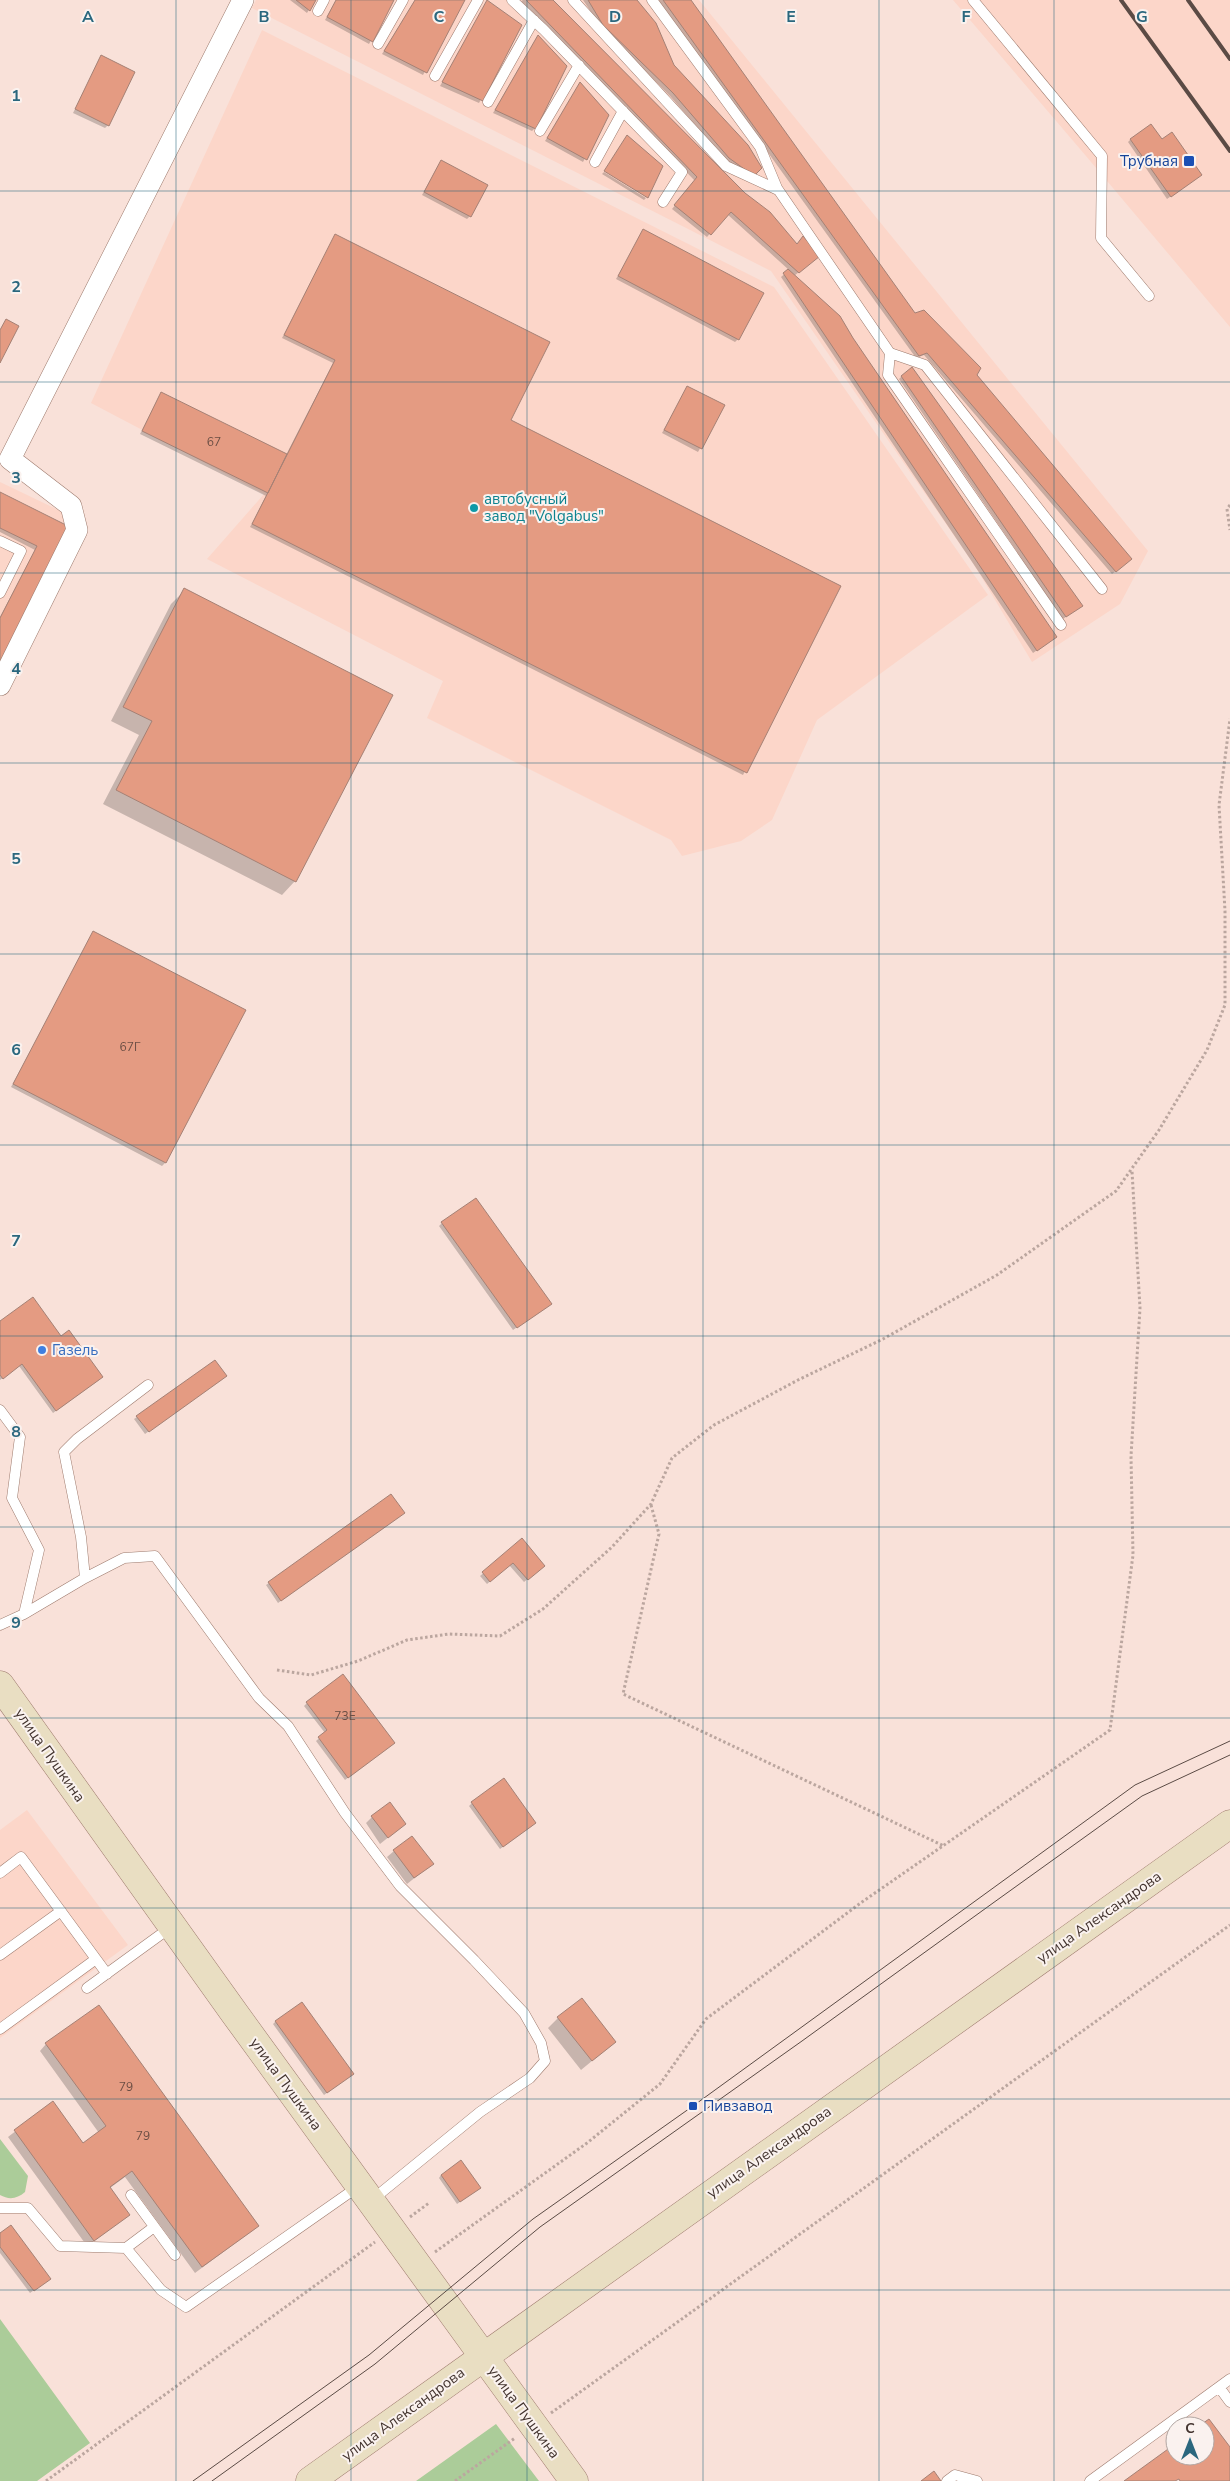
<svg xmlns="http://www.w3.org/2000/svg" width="1230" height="2481" font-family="'Nunito Sans',sans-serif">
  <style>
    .built { fill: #fcd6c9 }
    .green { fill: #abcc99 }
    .shadow { fill: #0003 }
    .building { fill: #e49b82; stroke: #a58175 }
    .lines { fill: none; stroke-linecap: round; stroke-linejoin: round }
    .lane-casing { stroke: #9d7a6d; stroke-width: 11 }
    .street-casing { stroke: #9d7a6d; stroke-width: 22 }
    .secondary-casing { stroke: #9d7a6d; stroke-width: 29 }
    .path { stroke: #bba69f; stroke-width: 3; stroke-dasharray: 2.5 2.5; stroke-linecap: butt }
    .lane { stroke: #fff; stroke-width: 10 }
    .street { stroke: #fff; stroke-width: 21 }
    .secondary { stroke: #e9dec2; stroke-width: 28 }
    .tram { stroke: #5b4b45; stroke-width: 1 }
    .rail { stroke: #5b4b45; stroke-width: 4 }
    .grid { fill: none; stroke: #2a677e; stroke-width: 1; stroke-opacity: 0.55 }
    .transit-dot { fill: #1a4fb4; stroke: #faf2ef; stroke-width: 2 }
    .culture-dot { fill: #0f9aa8; stroke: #faf2ef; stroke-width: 2 }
    .shop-dot { fill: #3f7fe0; stroke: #faf2ef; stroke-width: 2 }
    .labels { text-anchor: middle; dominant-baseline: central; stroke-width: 4; stroke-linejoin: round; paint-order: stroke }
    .number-label { font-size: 12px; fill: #6b4e44 }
    .transit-label { font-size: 15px; fill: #164399; stroke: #faf2ef; text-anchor: end }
    .culture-label { font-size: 15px; fill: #0d838f; stroke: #faf2ef; text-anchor: start }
    .shop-label { font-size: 15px; fill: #366cbe; stroke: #faf2ef; text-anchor: start }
    .street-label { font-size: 15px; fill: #43342f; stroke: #faf2ef }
    .grid-label { font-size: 16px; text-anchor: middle; font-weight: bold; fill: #2a677e; stroke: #faf2ef; stroke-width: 4; stroke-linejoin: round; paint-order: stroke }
  </style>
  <rect width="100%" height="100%" fill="#f9e1d9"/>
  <path class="built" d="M256,0H699L1148,551L1120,604L1032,662L973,563L771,271L252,8Z
    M953,0H1230V327L1086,156Z
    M262,30L774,287L988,595L817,720L772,820L741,841L682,856L671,840L427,718L443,681L207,559L264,494L91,403Z
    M0,482L73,517L0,655Z
    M27,1810L128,1945L0,2038V1830Z"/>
  <path class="green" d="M0,2139L28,2176L25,2192C17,2199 9,2200 0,2195Z
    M0,2319L90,2443L37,2481H0Z
    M496,2424L539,2481H416Z"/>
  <path class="shadow" d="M290,0H315L307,13Z
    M336,0H393L369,44L325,20Z
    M415,0H464L423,75L382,54Z
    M523,0H552L797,245L815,259L794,276L852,338L1052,640L1033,653L781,277L789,270L727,214L707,237L672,209L695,181L521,1Z
    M583,0H635L673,65L747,146L750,178L726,161L670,96L601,27Z
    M658,0H689L915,315L975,375L1127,562L1112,574L924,355L916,358Z
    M487,2L520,25L479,103L440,86Z
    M538,36L535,128L532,131L493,113Z
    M101,57L108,125L105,128L73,113Z
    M580,84L608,115L583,162L545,141Z
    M1130,140L1162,141L1197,178L1167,199L1128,142Z
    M439,164L470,216L467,219L422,195Z
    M604,172L646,198L644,200L602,174Z
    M644,230L738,339L735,342L616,279Z
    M336,235L509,420L840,586L743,775L250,527L266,496L140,434L161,393L286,455L333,363L282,338Z
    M902,376L1078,608L1063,619L899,379Z
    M687,387L723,406L698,452L662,433Z
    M0,494L70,528L0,665V617L35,550L0,532Z
    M185,590L295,881L282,895L103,804L139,735L111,721L171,604Z
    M94,932L165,1163L162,1166L11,1087Z
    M442,1223L547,1307L513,1330L439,1226Z
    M0,1323L61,1338L99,1380L53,1413L19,1366L0,1380Z
    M222,1379L145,1434L134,1419L137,1417Z
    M400,1516L278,1603L266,1585L269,1583Z
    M522,1540L541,1568L524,1582L509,1565L487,1584L480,1576Z
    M307,1703L390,1746L345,1780L316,1741L325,1733L304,1706Z
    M472,1803L532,1826L500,1849L469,1806Z
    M372,1817L405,1824L380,1844L366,1823Z
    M394,1851L432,1864L407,1884L387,1857Z
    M558,2018L615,2042L581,2070L548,2028Z
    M276,2021L349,2077L324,2095L273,2024Z
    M46,2044L258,2226L195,2273L125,2177L110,2188L129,2215L87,2246L8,2137L52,2103L83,2145L99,2133L40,2051Z
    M441,2175L476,2191L457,2204L439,2178Z
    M0,2235L47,2281L30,2293L0,2253Z"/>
  <path class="building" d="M296,0H316L310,11Z
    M336,0H394L373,42L327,17Z
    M415,0H465L427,73L384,51Z
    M487,0L522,25L483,101L442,82Z
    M526,0H553L745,193L770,212L797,244L803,236L820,256L799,273L731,212L711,235L674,205L697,177Z
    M588,0H637L656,23L674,65L748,145L762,168L754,176L729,158L673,93L603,25Z
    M663,0H691L915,313L924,310L981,368L977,375L1132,559L1116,572L927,353L919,356Z
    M538,35L567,66L536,129L495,110Z
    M101,55L135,72L109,126L75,109Z
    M580,82L609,115L587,160L547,138Z
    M1151,124L1162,139L1172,132L1202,175L1171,197L1130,139Z
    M627,135L663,166L648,198L604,171Z
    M441,160L488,185L471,217L424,192Z
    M643,229L764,293L739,340L618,276Z
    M335,234L550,342L511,420L841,586L747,773L252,524L335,360L284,335Z
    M788,269L840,316L853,338L1057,637L1037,651L783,273Z
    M6,319L19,326L0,363V330Z
    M912,367L1083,606L1066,617L901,376Z
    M687,386L725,405L702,449L664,430Z
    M161,392L287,454L268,493L142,431Z
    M0,492L72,528L0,667V618L37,546L0,528Z
    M184,588L393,695L296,882L116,790L152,721L123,707Z
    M93,931L246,1010L166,1163L13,1084Z
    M476,1198L552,1304L517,1328L441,1222Z
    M33,1297L61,1336L69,1330L103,1377L56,1411L22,1364L3,1379L0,1375V1321Z
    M215,1360L227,1376L149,1432L136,1416Z
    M391,1494L405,1513L281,1601L268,1582Z
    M522,1538L545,1566L528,1580L513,1563L490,1582L482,1572Z
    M343,1674L395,1743L348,1778L318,1737L327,1730L306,1702Z
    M504,1778L536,1823L503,1847L471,1802Z
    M390,1802L406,1824L388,1838L371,1816Z
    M412,1836L434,1864L414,1878L393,1850Z
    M582,1998L616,2042L592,2061L557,2017Z
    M302,2002L354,2074L327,2093L275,2021Z
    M99,2005L259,2226L202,2267L132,2171L110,2187L130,2215L94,2241L14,2130L53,2101L83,2143L106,2126L45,2043Z
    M461,2160L481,2188L460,2202L441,2175Z
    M11,2225L51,2279L34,2291L0,2247V2233Z
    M1209,2419L1230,2447V2481H1180L1179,2479L1175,2481H1124L1175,2444V2456H1205V2426H1199Z
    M934,2471L941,2481H921Z"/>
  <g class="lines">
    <g class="lane-casing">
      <path id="lane" d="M512,0L544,30L682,172L663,202
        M573,0L726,166L778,190
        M652,0L760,147L777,188L890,353L925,365L1102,589
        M973,0L1102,156L1101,238L1149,296
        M318,11L324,0
        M378,44L403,0
        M435,76L478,0
        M488,102L534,20
        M540,131L579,65
        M595,162L623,111
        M890,353L888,375L1061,625
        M0,541L21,551L0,593
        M0,1410L20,1437L12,1498L39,1550L24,1614
        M85,1578L124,1558L155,1556L259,1698L288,1726L345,1813L400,1886L474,1960L524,2013L541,2043L545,2061L530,2078L480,2112L372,2200
        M0,1625L24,1614L85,1578L81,1537L64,1452L77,1439L148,1385
        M0,1873L21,1857L107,1974
        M0,1955L61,1911
        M87,1988L171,1927
        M0,2029L96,1959
        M131,2195L175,2255
        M0,2208H28L60,2246L126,2248L161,2290L186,2307L359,2186
        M126,2248L154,2227
        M1219,2387L1230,2402
        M947,2481L955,2475L977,2481
        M1090,2481L1230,2379"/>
    </g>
    <g class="street-casing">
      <path id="street" d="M0,685L77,530L71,506L10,459L243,0"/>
    </g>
    <g class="secondary-casing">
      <path id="secondary" d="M0,1685L235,2014L574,2481
        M310,2481L1230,1824"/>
    </g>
    <path class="path" d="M1230,505L1227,509L1230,530
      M651,1505L659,1534L623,1694L944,1846
      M277,1670L311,1675L358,1661L407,1640L449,1634L500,1636L543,1609L612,1547L651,1504L672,1458L714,1425L798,1380L883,1339L997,1275L1116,1191L1159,1130L1207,1050L1225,1005V911L1219,805L1230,719
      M410,2217L429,2203
      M435,2252L587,2143L660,2084L706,2019L862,1902L1110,1730L1133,1555L1131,1456L1140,1308L1132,1171
      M551,2413L1230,1925
      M46,2481L375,2242
      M455,2481L515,2438"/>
    <use href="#lane" class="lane"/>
    <use href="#street" class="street"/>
    <use href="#secondary" class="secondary"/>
    <path class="tram" d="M193,2481L369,2355L533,2219L693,2106L1135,1785L1230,1741
      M212,2481L375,2364L540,2227L802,2041L993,1903L1142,1796L1230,1755"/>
    <path class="rail" d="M1121,0L1230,151
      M1188,0L1230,59"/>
  </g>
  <path class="grid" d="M176,0V2481M351,0V2481M527,0V2481M703,0V2481M879,0V2481M1054,0V2481M0,191H1230M0,382H1230M0,573H1230M0,763H1230M0,954H1230M0,1145H1230M0,1336H1230M0,1527H1230M0,1718H1230M0,1908H1230M0,2099H1230M0,2290H1230"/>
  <g class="transit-dot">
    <rect x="1183" y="155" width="12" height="12" rx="2.5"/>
    <rect x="688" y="2101" width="10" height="10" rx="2.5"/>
  </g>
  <circle class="culture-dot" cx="474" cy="508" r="5"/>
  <circle class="shop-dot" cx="42" cy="1350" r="5"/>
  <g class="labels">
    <g class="number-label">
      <text x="214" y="442">67</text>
      <text x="130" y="1047">67Г</text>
      <text x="345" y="1716">73Е</text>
      <text x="126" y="2087">79</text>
      <text x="143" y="2136">79</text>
    </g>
    <g class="transit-label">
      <text x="1178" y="161">Трубная</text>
      <text x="703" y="2106" text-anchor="start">Пивзавод</text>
    </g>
    <g class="culture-label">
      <text x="484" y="499">автобусный<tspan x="484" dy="17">завод "Volgabus"</tspan></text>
    </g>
    <g class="shop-label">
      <text x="52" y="1350">Газель</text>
    </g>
    <g class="street-label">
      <text transform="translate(50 1755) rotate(55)">улица Пушкина</text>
      <text transform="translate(1099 1917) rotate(-35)">улица Александрова</text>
      <text transform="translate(286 2084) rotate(54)">улица Пушкина</text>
      <text transform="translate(769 2152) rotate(-35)">улица Александрова</text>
      <text transform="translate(524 2412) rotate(54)">улица Пушкина</text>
      <text transform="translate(403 2414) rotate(-36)">улица Александрова</text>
    </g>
  </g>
  <g class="grid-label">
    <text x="88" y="22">A</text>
    <text x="264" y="22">B</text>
    <text x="439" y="22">C</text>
    <text x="615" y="22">D</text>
    <text x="791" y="22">E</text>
    <text x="966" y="22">F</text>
    <text x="1142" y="22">G</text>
    <text x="16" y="101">1</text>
    <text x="16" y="292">2</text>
    <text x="16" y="483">3</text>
    <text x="16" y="674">4</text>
    <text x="16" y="864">5</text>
    <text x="16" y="1055">6</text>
    <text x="16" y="1246">7</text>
    <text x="16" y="1437">8</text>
    <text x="16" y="1628">9</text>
  </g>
  <g transform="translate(1190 2441)"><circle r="24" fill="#faf2ef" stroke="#b1a6a2"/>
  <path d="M0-4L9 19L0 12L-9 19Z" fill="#2a677e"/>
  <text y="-8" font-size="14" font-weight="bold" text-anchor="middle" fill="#43342f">С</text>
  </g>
</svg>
